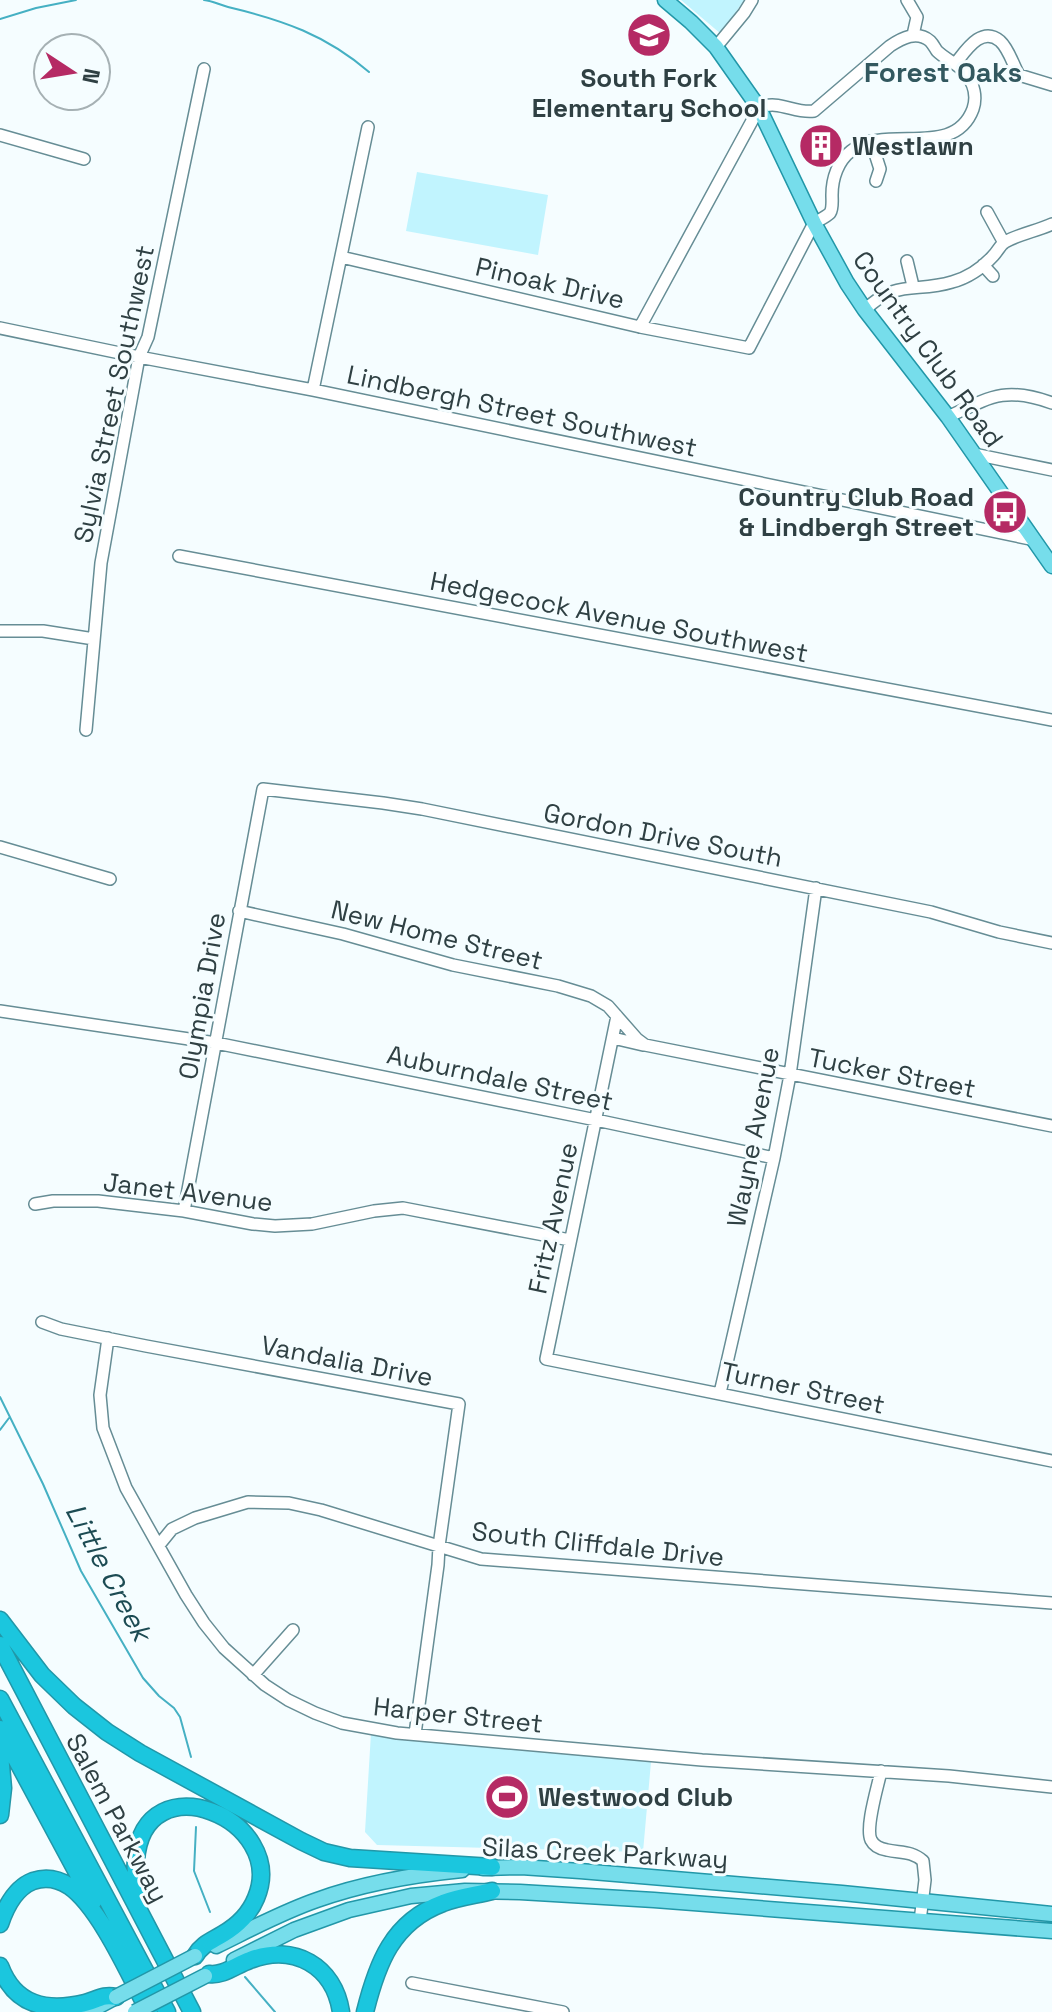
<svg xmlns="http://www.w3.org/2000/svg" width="1052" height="2012" font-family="'Space Grotesk',sans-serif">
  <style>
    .green { fill: #c1f4fe }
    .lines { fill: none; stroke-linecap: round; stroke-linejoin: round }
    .stream { stroke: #45b0c3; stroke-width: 2 }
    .minor-casing { stroke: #668d95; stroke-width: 14 }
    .major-casing { stroke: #2297a8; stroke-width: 17 }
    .highway-casing { stroke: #2297a8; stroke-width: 19 }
    .minor { stroke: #fff; stroke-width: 11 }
    .major { stroke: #76ddeb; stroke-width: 14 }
    .highway { stroke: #1bc6de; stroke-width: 16 }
    .major-bridge-casing { stroke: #2297a8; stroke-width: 17; stroke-linecap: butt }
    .major-bridge { stroke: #76ddeb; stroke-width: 14 }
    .labels { text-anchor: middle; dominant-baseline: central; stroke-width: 6; stroke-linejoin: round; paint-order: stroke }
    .poi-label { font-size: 26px; font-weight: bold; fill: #2f4043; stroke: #f5fdff; text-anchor: start }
    .street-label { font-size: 26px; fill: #2f4043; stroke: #f5fdff }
    .neighbourhood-label { font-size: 28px; font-weight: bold; fill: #32585f; stroke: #f5fdff }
    .water-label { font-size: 28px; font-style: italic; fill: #1c4b53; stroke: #f5fdff }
  </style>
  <rect width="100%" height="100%" fill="#f5fdff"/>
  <path class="green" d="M681,0H744L721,34Z
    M417,172L548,195L538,255L406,231Z
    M371,1733L651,1762L643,1852L377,1845L365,1832Z"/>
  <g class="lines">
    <path class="stream" d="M204,0C213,1 220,5 228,7C283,20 326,35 369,72
      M0,19L36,8L76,0
      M0,1397L43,1484L81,1571L143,1678L159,1696L174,1708L180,1717L191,1757
      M0,1430L9,1418
      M196,1827L194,1871L210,1912
      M245,1977L275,2012"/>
    <g class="minor-casing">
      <path id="minor" d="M907,0L917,17L913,35
        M716,47L744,13L752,0
        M955,64C965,52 981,25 1000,41C1009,49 1013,65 1019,75L1052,85
        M0,135L84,159
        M871,141L880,169L876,181
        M987,212L1004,243
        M341,257L640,327L749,348L814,223C819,220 826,217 830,213C833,208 832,201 832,195C832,178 838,161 851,151C886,123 954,160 973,109C977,97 974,84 966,74C959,64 946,60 937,51C935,48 933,44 930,41C917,30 902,38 890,46L814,111C795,114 778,99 759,108L640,327
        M907,261L913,286
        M983,265L993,276
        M865,310C896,279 916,293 952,282C967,278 982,268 993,256C998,251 1000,245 1005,242C1019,234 1037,231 1052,224
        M0,328L139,357L313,390L1035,540
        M313,390L368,127
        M948,417C990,397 1005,386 1052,403
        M974,454L1052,470
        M179,556L1052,720
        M0,631H43L94,639
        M86,730L101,563L139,357L148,337L204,69
        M0,847L110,879
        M239,911L343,934L453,965L558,986L591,996L608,1006L637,1039L645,1045L1052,1126
        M0,1011L216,1043L596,1120L774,1158
        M617,1016L546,1359L1052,1461
        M613,1038L643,1045
        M35,1204L53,1201H98L184,1211L253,1224L275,1226L312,1224L374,1211L403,1208L570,1240
        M184,1211L263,789L383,803L422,809L931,912L999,932L1052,943
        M42,1322L61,1329L146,1346L459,1404L439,1546L438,1565L415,1734
        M108,1338L100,1395L103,1428L126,1488L186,1595L204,1623L224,1648L265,1685L288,1700L315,1713L342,1723L397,1733L702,1760L949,1776L1052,1787
        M720,1393L774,1158L790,1075L816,888
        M159,1545L172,1529L195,1518L248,1502L289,1503L321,1510L481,1559L1052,1603
        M253,1675L293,1630
        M881,1771C878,1786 865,1827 871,1840C874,1846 881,1849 887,1850C901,1853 912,1851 923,1861L925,1880L920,1921
        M412,1983L563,2012"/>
    </g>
    <g class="major-casing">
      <path id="major" d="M665,0L691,22L716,47L759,108L814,223L847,283L865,310L948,417L1052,566
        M483,1868L521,1867L580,1871L842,1893L1052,1914
        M216,1946C249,1930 282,1912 317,1900C364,1883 412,1875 462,1870
        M234,1960L294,1930L349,1910L411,1896L465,1891L520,1892L654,1900L1052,1931
        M88,2012L112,1999"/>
    </g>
    <g class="highway-casing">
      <path id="highway" d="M0,1620L42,1675L74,1706L107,1732L140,1753L301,1841L324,1852L350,1858L492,1867
        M0,1645L192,2012
        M0,1699L167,2012
        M0,1729L93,1902
        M0,1754L3,1788L0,1815
        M140,1902C138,1888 134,1874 136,1860C144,1759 289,1819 256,1898C250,1913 237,1926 223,1934C212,1941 202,1944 195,1956
        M0,1924C6,1906 15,1888 33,1881C45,1877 58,1879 69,1886C100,1907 131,1978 149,2012
        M0,1966C15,2006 47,2012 85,2003C97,2000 103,1994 116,1997
        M209,1974C223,1976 236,1965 250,1960C294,1943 334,1966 341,2012
        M365,2012C377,1964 392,1922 443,1903C458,1897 476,1895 492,1891"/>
    </g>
    <use href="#minor" class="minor"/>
    <use href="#major" class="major"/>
    <use href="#highway" class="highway"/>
    <g class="major-bridge-casing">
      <path id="major-bridge" d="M116,1997L195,1956
        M135,2012L205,1976"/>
    </g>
    <use href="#major-bridge" class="major-bridge"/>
  </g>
  <defs>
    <g id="school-disc" transform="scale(2.3)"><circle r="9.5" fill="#b52a64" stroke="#f5fdff"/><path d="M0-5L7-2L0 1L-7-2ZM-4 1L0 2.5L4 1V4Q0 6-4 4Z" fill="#fff"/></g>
    <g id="building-disc" transform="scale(2.3)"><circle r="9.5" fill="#b52a64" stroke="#f5fdff"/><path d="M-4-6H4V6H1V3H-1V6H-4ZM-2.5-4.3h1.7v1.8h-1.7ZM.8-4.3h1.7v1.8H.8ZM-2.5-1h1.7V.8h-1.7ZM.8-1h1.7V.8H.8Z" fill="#fff"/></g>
    <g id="bus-disc" transform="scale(2.3)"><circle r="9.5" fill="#b52a64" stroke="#f5fdff"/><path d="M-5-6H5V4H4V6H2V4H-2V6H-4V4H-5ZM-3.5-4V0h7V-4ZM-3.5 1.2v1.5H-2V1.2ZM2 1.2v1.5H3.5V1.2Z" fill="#fff"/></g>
    <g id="stadium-disc" transform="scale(2.3)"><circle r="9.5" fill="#b52a64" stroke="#f5fdff"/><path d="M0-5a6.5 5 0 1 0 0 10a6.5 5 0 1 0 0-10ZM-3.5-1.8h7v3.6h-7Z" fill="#fff"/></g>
  </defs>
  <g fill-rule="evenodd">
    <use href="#school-disc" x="649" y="35"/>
    <use href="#building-disc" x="821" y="146"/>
    <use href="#bus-disc" x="1005" y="512"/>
    <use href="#stadium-disc" x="507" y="1797"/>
  </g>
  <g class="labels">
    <g class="poi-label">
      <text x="649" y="78" text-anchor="middle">South Fork<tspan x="649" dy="30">Elementary School</tspan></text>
      <text x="852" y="146">Westlawn</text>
      <text x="974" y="497" text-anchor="end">Country Club Road<tspan x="974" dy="30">&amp; Lindbergh Street</tspan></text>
      <text x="538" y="1797">Westwood Club</text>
    </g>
    <g class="street-label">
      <text transform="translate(550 283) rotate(13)">Pinoak Drive</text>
      <text transform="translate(928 349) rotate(54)">Country Club Road</text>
      <text transform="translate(114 394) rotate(-78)">Sylvia Street Southwest</text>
      <text transform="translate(522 411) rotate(12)">Lindbergh Street Southwest</text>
      <text transform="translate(619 617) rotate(11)">Hedgecock Avenue Southwest</text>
      <text transform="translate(663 835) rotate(11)">Gordon Drive South</text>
      <text transform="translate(437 935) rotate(14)">New Home Street</text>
      <text transform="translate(202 996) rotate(-80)">Olympia Drive</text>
      <text transform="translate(892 1073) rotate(11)">Tucker Street</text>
      <text transform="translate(500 1078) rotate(12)">Auburndale Street</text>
      <text transform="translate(753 1137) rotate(-79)">Wayne Avenue</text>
      <text transform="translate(188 1192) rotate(7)">Janet Avenue</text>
      <text transform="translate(553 1218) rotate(-78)">Fritz Avenue</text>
      <text transform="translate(347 1361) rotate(11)">Vandalia Drive</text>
      <text transform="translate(803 1388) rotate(12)">Turner Street</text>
      <text transform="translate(598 1544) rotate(6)">South Cliffdale Drive</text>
      <text transform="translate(458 1715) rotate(6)">Harper Street</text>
      <text transform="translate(117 1818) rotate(62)">Salem Parkway</text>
      <text transform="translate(605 1853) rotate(3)">Silas Creek Parkway</text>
    </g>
    <g class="neighbourhood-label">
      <text x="943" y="72">Forest Oaks</text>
    </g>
    <g class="water-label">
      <text transform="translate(109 1572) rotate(62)">Little Creek</text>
    </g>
  </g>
  <g transform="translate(72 72) rotate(102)"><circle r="38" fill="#f5fdff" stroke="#a6b1b4" stroke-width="2"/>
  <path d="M0-6L14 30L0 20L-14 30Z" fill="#b52a64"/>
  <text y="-12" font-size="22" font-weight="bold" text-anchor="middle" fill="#2f4043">N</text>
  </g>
</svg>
